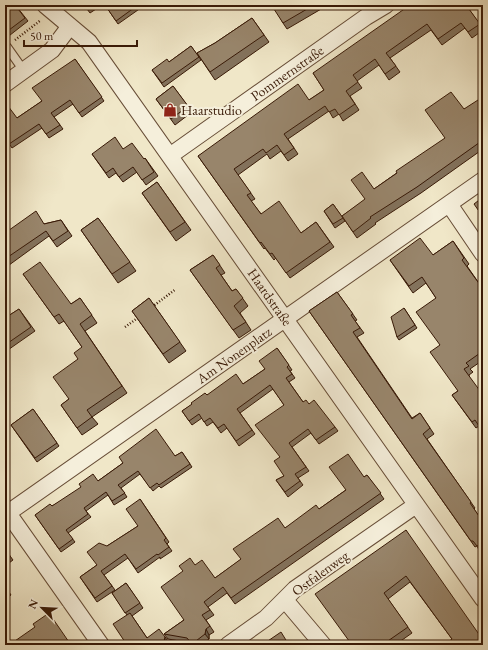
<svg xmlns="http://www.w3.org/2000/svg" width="488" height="650" font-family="'EB Garamond',serif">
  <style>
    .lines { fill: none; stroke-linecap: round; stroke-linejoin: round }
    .service-casing { stroke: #674d37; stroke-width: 10 }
    .minor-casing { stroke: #674d37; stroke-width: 18 }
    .path { stroke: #391a07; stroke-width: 2.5; stroke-dasharray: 1 2; stroke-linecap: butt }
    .service { stroke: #f5efdb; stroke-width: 8 }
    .minor { stroke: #f5efdb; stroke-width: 16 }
    .wall { fill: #83725c; stroke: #391a07 }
    .shaded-wall { fill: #6a5d4b; stroke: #391a07 }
    .building { fill: #98856b; stroke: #391a07 }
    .labels { text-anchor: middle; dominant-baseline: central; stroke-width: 4; stroke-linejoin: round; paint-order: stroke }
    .street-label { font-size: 14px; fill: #391a07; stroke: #f5efdb }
    .poi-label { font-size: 14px; fill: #391a07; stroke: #f5efdb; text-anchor: start }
  </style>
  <rect width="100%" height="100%" fill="#f0e7c8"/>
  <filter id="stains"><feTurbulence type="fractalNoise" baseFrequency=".005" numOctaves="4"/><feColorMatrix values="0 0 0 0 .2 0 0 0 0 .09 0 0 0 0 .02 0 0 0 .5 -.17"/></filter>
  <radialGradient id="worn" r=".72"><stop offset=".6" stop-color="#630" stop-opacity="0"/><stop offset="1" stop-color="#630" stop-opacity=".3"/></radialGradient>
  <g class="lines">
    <g class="service-casing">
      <path id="service" d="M7,47L24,71"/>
    </g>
    <g class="minor-casing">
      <path id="minor" d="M45,5L89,42L483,599
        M5,84L52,50L70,26
        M171,155L366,17L386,5
        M449,204L483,254
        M8,513L101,645
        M5,515L483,180
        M285,600L323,645
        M228,645L266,618L295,589L416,505"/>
    </g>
    <path class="path" d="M15,40L41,20
      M152,307L176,289
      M125,327L139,317"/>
    <use href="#service" class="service"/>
    <use href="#minor" class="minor"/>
  </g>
  <path class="wall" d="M5,5H17L18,6L17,7L28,21L5,39Z
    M84,5H102L90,13Z
    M105,5H150L146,7L145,5L118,24Z
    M273,5H328L287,29L283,23Z
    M466,5L483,29V30L472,38L465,28L442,45L431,30L390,58L400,72L389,80L379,65L357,81L362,88L350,96L359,110L343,121L339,114L333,118L329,111L288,139L298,154L288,161L281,151L270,159L267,154L238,175L255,199L251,201L261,214L301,233L316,222L334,247L290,278L276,258L274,260L265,248L264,249L198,156L309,100L324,90L313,73Z
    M252,18L269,42L215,80L197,53L215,43Z
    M191,46L201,60L164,87L152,70L169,62Z
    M75,59L104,101L82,117L73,104L54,117L63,129L49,138L42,128L12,148L5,138L17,118L42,101Z
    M173,86L192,112L175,125L156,99Z
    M482,106H483V149L421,193L375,223L376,224L357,238L342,216L365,200L374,189L445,139L464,109Z
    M123,149L144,159L145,158L158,176L146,185L137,172L123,182L116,173L109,178L92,154Z
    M157,182L191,230L176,241L142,193Z
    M333,204L345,221L335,228L324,211Z
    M98,218L136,271L118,283L81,230Z
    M61,220L72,236L57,247L49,236L5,268V233Z
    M453,241L469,264L467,266L483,289V360L470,369L473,372L469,375L479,426L476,428L452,395L458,391L440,345L436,298L426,283L413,293L390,260L433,255Z
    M213,255L225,273L221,275L232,291L236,289L248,306L240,313L251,330L239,338L190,270Z
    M23,274L71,304L80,298L97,323L85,331L127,393L92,417L98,424L82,435L61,405L69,399L78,359L82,347L64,321L59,324Z
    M337,292L357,320L355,321L364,333L357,337L412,418L420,413L434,434L427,439L475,508L474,509L483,522V550L480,552L477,546L475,547L309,311Z
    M149,298L186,351L169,363L132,311Z
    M404,308L417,328L399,340L397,337Z
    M19,309L35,331L5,352V318Z
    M277,348L292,370L290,371L295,378L289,382L303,402L309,404L335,427L338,431L319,444L311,433L292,447L309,471L298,478L303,485L288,497L276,480L284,476L280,458L284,405L273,389L240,413L255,434L239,446L227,428L221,433L213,422L207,426L202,418L192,425L182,411L207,395L243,384L265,369Z
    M33,409L59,446L37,462L11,425Z
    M182,452L192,467L161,488L159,486L153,491L140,474L121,488L127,497L114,505L108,495L86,511L91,517L68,533L75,542L61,552L35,515L52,506L98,481L123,463L175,456Z
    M367,475L384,499L235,604L227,593L208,607L214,615L206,620L214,632L209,635V639L201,645H192L191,643L168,639L164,634L184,620L195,565L215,578L285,528L319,509Z
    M140,499L169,542L167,544L172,551L160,559V557L138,573L128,558L104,575L115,590L97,602L80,577L97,565L107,546L138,526Z
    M406,530L452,639L410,582L388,599L412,633L395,645H352Z
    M5,549L13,560L5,566Z
    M126,583L143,608L132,616L147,638L169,642L168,645H127V615L112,593Z
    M5,586L11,595L5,599Z"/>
  <path class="shaded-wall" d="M206,629L209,635V639L205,634Z
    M165,637L169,642L168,645H163Z"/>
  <path class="building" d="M5,5H15L25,18L5,33Z
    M84,5H96L88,10Z
    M105,5H138L116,21Z
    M273,5H314L283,23L272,6Z
    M410,5H466L480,24L468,32L461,23L438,39L427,24L386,53L396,66L385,74L375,59L353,75L358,82L346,91L355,104L339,115L335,109L329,112L325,106L284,134L294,148L284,155L277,145L266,153L263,149L234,169L251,193L247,195L261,214L279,201L301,233L316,222L330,242L286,273L272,253L270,254L261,242L260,243L198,156L298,84L309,100L324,90L313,73Z
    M252,18L264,35L210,72L197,53L215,43Z
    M483,39V46L480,41Z
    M191,46L199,57L162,83L152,70L167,59L169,62Z
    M75,59L102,97L79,113L70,100L51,113L60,125L46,134L39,124L9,144L5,138V108L8,106L17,118L42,101L32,88Z
    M173,86L188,106L171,119L156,99Z
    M451,92L464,109L478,100L482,106H483V140L417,187L370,217L371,218L353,232L342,216L365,199L351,180L362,172L374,189L397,173L396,171L445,138L425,110Z
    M115,137L123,149L132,143L144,159L145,158L154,172L142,180L133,167L119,177L113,168L106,173L92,154Z
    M157,182L185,222L170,232L142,193Z
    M483,197V217L474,204Z
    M333,204L343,218L333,224L324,211Z
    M36,211L44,224L61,220L68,231L53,241L46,231L5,259V233Z
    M98,218L130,262L112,274L81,230Z
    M420,238L433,255L453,241L464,258L462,260L483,289V293H482L483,294V351L466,363L469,366L464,369L483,395V432L475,420L472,422L452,395L458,391L430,352L440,345L416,312L436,298L422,277L409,286L390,260Z
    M213,255L220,265L216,268L232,291L236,289L243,298L234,306L246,322L233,330L190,270Z
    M40,262L71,304L80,298L92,315L80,324L122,386L87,410L92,417L77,428L61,405L69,399L53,377L78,359L74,353L82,347L59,314L54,317L23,274Z
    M337,292L353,314L351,315L360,328L353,332L412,419L420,413L430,428L423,434L471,502L470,503L483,522V542L477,546L473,541H471L309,311Z
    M149,298L180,342L163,354L132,311Z
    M404,308L415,325L397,337L391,317Z
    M19,309L31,327L5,345V318Z
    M277,348L289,365L287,367L292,374L286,378L303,402L306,400L309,404L314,400L335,427L316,440L308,429L289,443L306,467L295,474L300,481L285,492L276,480L284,476L274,461L280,457L255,425L284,405L270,385L237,409L252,430L236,441L224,424L218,428L210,418L204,422L199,414L189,421L182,411L192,404L191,403L205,393L207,395L236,374L243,384L265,369L259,361Z
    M33,409L57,443L35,458L11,425Z
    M156,429L175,456L182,452L190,464L159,485L157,483L150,488L138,471L118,485L125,493L112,501L106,492L84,508L88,514L66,530L73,539L59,549L35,515L50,504L52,506L81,487L79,484L93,474L98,481L123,463L119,457Z
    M348,454L364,477L367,475L381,493L231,598L223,587L204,602L210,610L202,615L210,626L206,629L205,634L192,644L187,638L164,634L184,620L161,587L183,571L179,566L190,558L195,565L202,560L215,578L241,559L233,549L278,518L285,528L316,505L319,509L346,490L329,467Z
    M140,499L166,538L164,540L169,547L158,555L157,554L136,569L125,554L101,571L112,586L95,598L80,577L97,565L87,552L99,543L107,546L138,526L126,509Z
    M406,530L483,640V645H444L452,639L406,576L384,593L408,627L385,643L386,645H352L315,594Z
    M5,549L10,556L5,560Z
    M126,583L140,603L125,613L112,593Z
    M5,586L8,591L5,593Z
    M49,613L71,645H13L12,643L35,627L33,624Z
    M130,613L147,638L159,629L165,637L163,645H127L113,624Z
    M281,632L289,645H262Z"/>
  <defs>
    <g id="shop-bare" transform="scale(1.08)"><path d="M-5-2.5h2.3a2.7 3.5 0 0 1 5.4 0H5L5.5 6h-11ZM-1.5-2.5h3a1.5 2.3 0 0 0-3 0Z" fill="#8f2418" stroke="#f5efdb" stroke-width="2.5" paint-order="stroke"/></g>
  </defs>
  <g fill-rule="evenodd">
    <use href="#shop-bare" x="170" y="110"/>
  </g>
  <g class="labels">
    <g class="street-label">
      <text transform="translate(287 73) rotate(-35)">Pommernstraße</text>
      <text transform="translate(270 297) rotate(55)">Haardstraße</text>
      <text transform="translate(234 355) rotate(-35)">Am Nonenplatz</text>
      <text transform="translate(320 573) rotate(-36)">Ostfalenweg</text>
    </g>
    <g class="poi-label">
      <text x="181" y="110">Haarstudio</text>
    </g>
  </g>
  <rect width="488" height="650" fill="none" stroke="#f0e7c8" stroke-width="20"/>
  <rect x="6" y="6" width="476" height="638" fill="none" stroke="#391a07" stroke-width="2"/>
  <rect x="10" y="10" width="468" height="630" fill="none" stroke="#391a07"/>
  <g transform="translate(42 608) rotate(294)" stroke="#f5efdb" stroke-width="3" paint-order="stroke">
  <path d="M0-3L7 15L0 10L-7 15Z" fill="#391a07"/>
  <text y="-6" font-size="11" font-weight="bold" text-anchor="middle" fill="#391a07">N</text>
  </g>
  <path d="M24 40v6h113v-6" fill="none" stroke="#391a07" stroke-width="2"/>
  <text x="30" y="40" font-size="12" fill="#391a07" stroke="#f5efdb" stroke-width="3" paint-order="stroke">50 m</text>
  <rect width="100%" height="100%" filter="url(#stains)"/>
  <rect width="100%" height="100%" fill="url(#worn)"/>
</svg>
